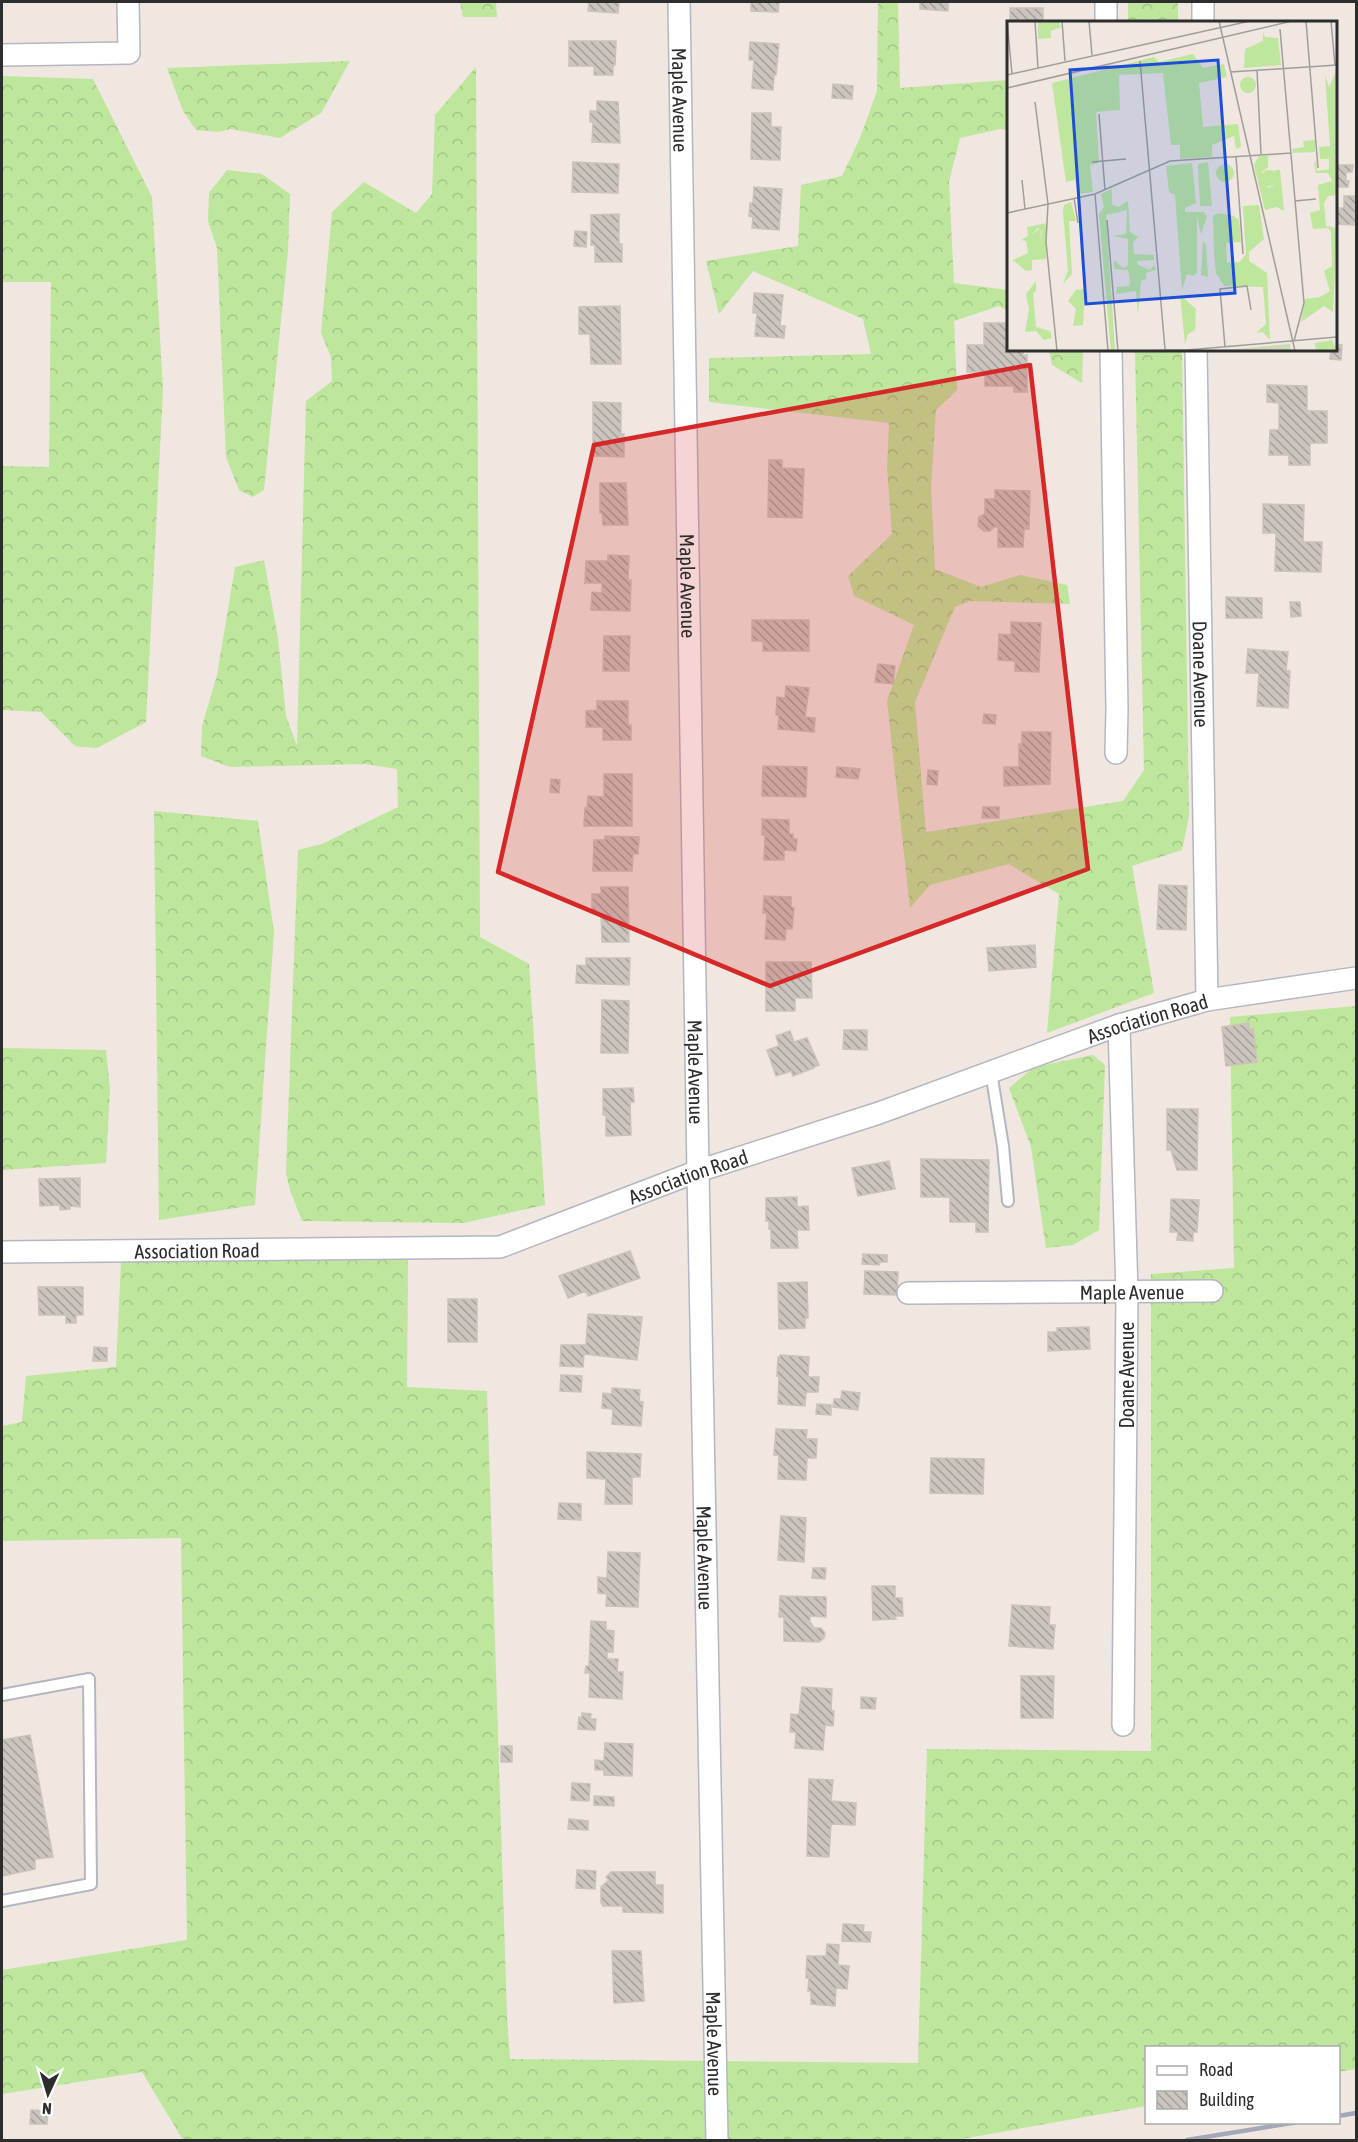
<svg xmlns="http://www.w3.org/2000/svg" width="1358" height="2142" font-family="'Asap Condensed',sans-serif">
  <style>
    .forest { fill: url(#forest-crowns) }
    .building { fill: url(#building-back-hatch); stroke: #cbc2b9; stroke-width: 1.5 }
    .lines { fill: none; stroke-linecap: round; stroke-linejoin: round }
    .service-casing { stroke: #b3b7c1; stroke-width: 14 }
    .minor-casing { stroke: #b3b7c1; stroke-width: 24 }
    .service { stroke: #fff; stroke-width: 10 }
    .minor { stroke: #fff; stroke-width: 21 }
    .rail { stroke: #a2a8b8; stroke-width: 4.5 }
    .marked { fill: #d62828; fill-opacity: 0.2; stroke: #d62828; stroke-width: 4.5; stroke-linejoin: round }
    .labels { text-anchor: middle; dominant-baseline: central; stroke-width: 4.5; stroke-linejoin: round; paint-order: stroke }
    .street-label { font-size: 20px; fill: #2d2d2d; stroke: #fff }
    .inset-road { fill: none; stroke: #a19d98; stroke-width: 1.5 }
    .view { fill: #1d4ed8; fill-opacity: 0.15; stroke: #1d4ed8; stroke-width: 3 }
    .inset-edge { fill: none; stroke: #2d2d2d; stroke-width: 3 }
  </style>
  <defs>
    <pattern id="forest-crowns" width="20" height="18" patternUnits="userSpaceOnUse" patternTransform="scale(1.5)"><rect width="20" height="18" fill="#bee69c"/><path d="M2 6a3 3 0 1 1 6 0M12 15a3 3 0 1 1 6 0" fill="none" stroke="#a4c687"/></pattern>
    <pattern id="building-back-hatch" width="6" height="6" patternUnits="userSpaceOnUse" patternTransform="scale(1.5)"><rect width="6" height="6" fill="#cbc5be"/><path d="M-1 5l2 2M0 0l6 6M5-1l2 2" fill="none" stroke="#a5a09b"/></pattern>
  </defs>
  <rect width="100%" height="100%" fill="#efe7e0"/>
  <path class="forest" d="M460,2H496L497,17H463Z
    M878,2H898L900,88L1008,80V130L1000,129L960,138L949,182L954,283L1008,290V311L999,306L954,321L957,390L936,410L931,488L935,569L981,587L1020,575L1067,585L1070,604L970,601L955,607L915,702L926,832L1123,801L1144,770L1135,350H1182L1189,816L1182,850L1132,866L1154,993L1047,1033L1059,894L1009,864L930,885L910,908L887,701L914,625L854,596L848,576L892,534L887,468L889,423L709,402V358L871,354L863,319L753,271L719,314L706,261L798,246L801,185L842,176L860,138L877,91Z
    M1128,2H1178V22H1128Z
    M350,61L321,113L280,138L231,129L218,132L196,130L183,111L167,68Z
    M476,67L480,937L529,964L545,1205L463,1223L302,1221L290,1190L286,1173L298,850L322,844L398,807L397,769L365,764L230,767L201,756L202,726L217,675L235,567L264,560L278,638L286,716L297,746L306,401L332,381L331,357L321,333L332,212L364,182L416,213L432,194L435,115Z
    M2,76L93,79L152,197L163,390L146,722L97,748L75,746L41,712L2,710V466L49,467L51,282H2Z
    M227,170L262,174L290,194L288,251L264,490L253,497L239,490L226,457L217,248L208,221L209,193Z
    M1049,350H1083L1082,383L1052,365Z
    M154,811L258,821L274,932L255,1205L159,1220Z
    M1356,1006V2069L1339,2072L1338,2048H1146V2106L956,2140H183L142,2072L2,2094V1970L187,1940L181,1538L2,1541V1426L22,1422L26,1376L116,1367L121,1262L408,1260L407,1387L487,1391L507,2016L510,2059L918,2063L927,1749L1151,1751V1274L1234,1268L1230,1017Z
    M2,1048L106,1050L110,1089L106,1163L2,1170Z
    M1093,1055L1105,1065L1099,1230L1073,1245L1046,1248L1031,1147L1009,1088L1034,1067Z"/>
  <path class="building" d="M587,2H619L618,13L588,11L589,4Z
    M751,2H779L778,12L751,11Z
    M920,2H948V11L920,9Z
    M1010,8H1043V22H1010Z
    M569,41H616L615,65H613V75H594V66H569Z
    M750,42L779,44L776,75H774L773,90L752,88L754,60H749Z
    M833,84L853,86L852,99L832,98Z
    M597,101L618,102L620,143L592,142L593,122H590V111H597Z
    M752,113H771V127H781L780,160L751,159Z
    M573,162L619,164L618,193L572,192Z
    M1336,165H1353L1352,172H1346V181H1349L1348,187H1336Z
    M754,187L782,189L779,230L752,228L753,217L749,216L750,203H753Z
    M1344,196H1356V225L1336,224V208H1344Z
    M619,214V244H622V262H595V245H591V215Z
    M575,231L587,232L586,247L574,246Z
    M754,293L783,295L780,326H785L784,338L755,336L757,313H753Z
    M620,306L621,364H591L590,334H579V307Z
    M984,323H1008V350H1023V356L1027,355V392H1014V386H985V372H967V345H984Z
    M1336,344L1342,345L1341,360L1330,359L1331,350H1336Z
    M1267,385L1307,386V411H1327V443H1310V465H1289V455H1269L1270,430H1279V403L1267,402Z
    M593,402L621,403V434H624V457L593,456Z
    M769,460H782V468L804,469L802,518L768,517Z
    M600,483H626L628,525H603L602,513H600Z
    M995,490L1030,491L1029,529H1024L1023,547H998V527H994L990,531H984L978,526L979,517L985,514V499H995Z
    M1263,504L1304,505L1303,542H1322L1321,572L1275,571L1276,533H1263Z
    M608,555L629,556L628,581L631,580L630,611L591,610L592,592L602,593V583H585L586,561H608Z
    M1226,597L1262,598V618H1226Z
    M1290,602H1300L1301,616L1291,617Z
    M752,620H809V651H763V641H752Z
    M1011,622L1041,623L1039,672L1015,671V661L998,660L999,634L1011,635Z
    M604,636H630L629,671H603Z
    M1248,649L1288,652L1286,671H1290L1288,708L1257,706L1259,673H1246Z
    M878,664L895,666L893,684L875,682Z
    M786,686L809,688L805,717L815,718L814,732L778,729L779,715H776L777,697L785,698Z
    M597,701H628V725H631V740H603V727H586V711L597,710Z
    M984,714L996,715L995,724L983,723Z
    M1022,732H1051L1050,784L1004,786V767H1019V744H1022Z
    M763,766L807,767L806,797L762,796Z
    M837,767L849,768L848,778L836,777Z
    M851,768L860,769L858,779L849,778Z
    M928,770L938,771L937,785L927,784Z
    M604,774H632V826H584L585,808H587L588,796L604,797Z
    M551,779L560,780L559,793L550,792Z
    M983,807H999V818H982Z
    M762,819L789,820V834H793V839H797L796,851L784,850V860H764L765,835H762Z
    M605,836L639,837L638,854H633L632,871H593L594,840H605Z
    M1159,885L1187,886L1186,930L1157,929Z
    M601,887H628L629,942H602L601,911L592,912V894H601Z
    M764,896L791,897V907L794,908L792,929H786L785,940L765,939L767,913H763Z
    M1035,945L1036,967L989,971L987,948Z
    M586,958H630L629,985L576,983L577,965L586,966Z
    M766,962H811L812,998H795V1011H766Z
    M602,1000L629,1001L628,1053H601Z
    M1249,1023V1030L1253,1029L1257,1062L1226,1066L1222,1027Z
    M844,1030H867V1050L843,1049Z
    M790,1031L794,1042L807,1038L819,1065L814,1067V1068L793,1076L791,1071L776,1076L767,1050L779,1046L776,1036Z
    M633,1088L634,1102H630L631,1135L606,1136V1115H603V1089Z
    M1167,1109H1198L1197,1170H1177L1171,1150H1167Z
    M921,1159L989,1160L988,1232H976V1222H950V1197H921Z
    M889,1161L895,1189L858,1196L852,1168Z
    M80,1178V1207L70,1206V1209L60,1210V1205L40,1206L39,1179Z
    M797,1197V1207L808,1206L809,1230H797L798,1248H771V1230L769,1229V1221H766V1198Z
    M1171,1199L1199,1200L1197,1232H1193V1241L1177,1240L1178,1232H1170Z
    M630,1251L640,1278L588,1296L586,1291L568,1298L559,1276Z
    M863,1254L887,1255V1262H880L879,1265L862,1264Z
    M865,1271L898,1272L897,1295L864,1294Z
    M807,1282L808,1318H805V1328L779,1329L778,1283Z
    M38,1287H83V1315H76V1323H66V1315H39Z
    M448,1299H477V1342H448Z
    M588,1314L642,1317L637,1360L584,1354L583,1367L560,1366L561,1345H586Z
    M1089,1327L1090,1349L1048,1351V1332H1057V1328Z
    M94,1347L107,1348V1361H93Z
    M780,1355L809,1357L808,1377H819L818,1392H806L805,1406L778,1404L779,1376H777L778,1357H780Z
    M561,1375L582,1376L581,1392L560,1391Z
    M612,1388L640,1390L639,1401L643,1402L641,1426L612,1424L613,1409L602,1408L603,1393L612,1394Z
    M842,1391L860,1393L858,1410L833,1407L834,1399H841Z
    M817,1404L831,1405V1415L816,1414Z
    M776,1429L807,1430L806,1439H817L816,1458H807L806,1480L778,1479L779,1455H774Z
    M587,1452L641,1454L640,1477H632V1504H605L606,1479L587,1478Z
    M931,1458L984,1459L983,1494L930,1493Z
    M559,1503L581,1504V1520L558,1519Z
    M781,1516L806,1518L804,1562L778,1560Z
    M608,1552L640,1553L638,1607L606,1606L607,1594L598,1593V1577L607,1578Z
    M813,1568H826L825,1579L812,1578Z
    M872,1586H895V1598H902L903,1616H895L896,1619L873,1620Z
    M780,1596L826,1597V1617L810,1616V1622L814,1628H821L825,1633L824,1638L819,1642L784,1641V1617H779Z
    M1012,1605L1050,1607L1049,1625H1055L1053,1649L1009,1646Z
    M591,1621L606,1622V1630L614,1631L613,1652H607V1659H618L617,1672H623L622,1699L589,1697L590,1673H585L586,1666H589Z
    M1021,1676H1054L1053,1718H1021Z
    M802,1687L832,1689L831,1711H834L833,1726L825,1725L823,1750L795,1748L796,1732H790L791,1714L799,1715Z
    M861,1697L876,1698L875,1709L861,1708Z
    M582,1713L591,1714L590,1719H596L595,1730L578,1729L579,1717L582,1718Z
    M30,1735L53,1857L35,1859V1869L2,1876V1740Z
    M605,1743L633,1744L632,1776L604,1775V1770H595V1760L604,1761Z
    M501,1746H512V1762H501Z
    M809,1779L833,1780L831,1801L856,1803L855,1825L831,1824L829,1857L807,1856Z
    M572,1783L590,1784L589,1801L571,1800Z
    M594,1796L614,1797V1806L594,1805Z
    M569,1819L588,1821V1830L568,1829Z
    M577,1870L596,1871L595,1889L576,1888Z
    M611,1872H655V1885H663V1913L623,1912V1906H603L601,1903V1887L609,1880L606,1877Z
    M843,1924L864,1925L863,1932H871L870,1942L842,1941Z
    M827,1944L839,1945L838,1965L849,1966L847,1989L836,1988L835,2006L811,2004V1991H808L809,1978H806L807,1956H826Z
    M612,1951H641L644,2001L614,2003Z
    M31,2110L48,2111L47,2124H30Z"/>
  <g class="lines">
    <g class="service-casing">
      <path id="service" d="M991,1072L1003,1146L1008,1201
        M2,1695L89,1679L91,1884L2,1901"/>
    </g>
    <g class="minor-casing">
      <g id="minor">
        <path id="s1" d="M679,2L698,1171L717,2140"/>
        <path d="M1106,2V22"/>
        <path d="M1203,22V2"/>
        <path d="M2,55L129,53L128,2"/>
        <path d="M1111,350L1117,709L1116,753"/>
        <path id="s2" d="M1196,350L1207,1000"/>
        <path d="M1119,1025L1127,1293L1123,1725"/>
        <path id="s3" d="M2,1252L500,1247L698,1171L879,1113L1119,1025L1207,1000L1356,978"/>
        <path id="s4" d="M908,1293L1212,1291"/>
      </g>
    </g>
    <use href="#service" class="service"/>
    <use href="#minor" class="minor"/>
    <path class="rail" d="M1338,2116L1356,2113
      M1187,2140L1298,2122"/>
  </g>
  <path class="marked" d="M1030,365L1088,869L770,986L498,872L594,445Z"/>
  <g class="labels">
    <g class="street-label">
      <text stroke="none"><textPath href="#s1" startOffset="98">Maple Avenue</textPath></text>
      <text stroke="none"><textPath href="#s1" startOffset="584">Maple Avenue</textPath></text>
      <text stroke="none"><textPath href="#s2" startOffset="324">Doane Avenue</textPath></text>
      <text stroke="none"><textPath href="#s3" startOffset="1185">Association Road</textPath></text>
      <text stroke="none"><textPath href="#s1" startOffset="1070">Maple Avenue</textPath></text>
      <text stroke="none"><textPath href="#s3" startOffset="699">Association Road</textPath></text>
      <text stroke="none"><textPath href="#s3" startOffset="195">Association Road</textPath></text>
      <text stroke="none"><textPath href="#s4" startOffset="224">Maple Avenue</textPath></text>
      <text transform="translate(1126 1375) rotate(-90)">Doane Avenue</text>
      <text stroke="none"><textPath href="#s1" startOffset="1556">Maple Avenue</textPath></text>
      <text stroke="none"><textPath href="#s1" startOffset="2042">Maple Avenue</textPath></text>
    </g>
  </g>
  <g transform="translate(1007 21)">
    <rect width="330" height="330" fill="#efe7e0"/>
    <path d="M233 64a8 8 0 1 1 16 0a8 8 0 1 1-16 0ZM254 157a8 8 0 1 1 16 0a8 8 0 1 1-16 0ZM34,207L33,232L31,233L24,214Z" fill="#bee69c"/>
    <path d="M31,1L51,0L54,6L44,10V17L31,18ZM256,11L258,16L271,17L274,44L237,47L238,28L256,20ZM186,33L196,47L217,43L220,56L192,62L196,106L231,103L234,126L229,128L227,115L205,124V136L173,138V124H164L156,52L112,54L113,89L89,91L92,142L83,144L86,171L71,173L68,159L59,161L45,62L147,36L152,41ZM330,48V174L321,175L317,182L319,205L330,207L326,291L317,285L294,301L298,278L313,276L323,270L317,250L325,245L324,211L321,207L306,208L303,192L313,189L311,164L325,160L321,152H309L307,143L309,140L310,150L322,148V138H313L312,126L323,125L318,54L322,66ZM308,119V131L285,132L286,128L297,126L296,120ZM252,135H261V146L255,151L261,167L267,164L268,149H273L277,190L270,186L258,189L247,144ZM201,141L205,185H193L191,143ZM185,142L189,182L178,187V191H197L200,195L194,213L190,196V252L186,255L180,253L175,269L168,174L162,171L159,145ZM209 152a9 9 0 1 1 18 0a9 9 0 1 1-18 0ZM105,168V183L111,186L121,180L123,211L131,216L126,221L127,233L147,234V239L130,240L131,244L143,249L147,244L149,249L139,252V258L134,260L131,293L129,270L109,273L110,266L122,265L123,260L121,249L107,248V239L116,247L121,245V218L106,215L119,213L120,189L99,194L108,329L104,330L92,193L97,186L94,173ZM64,181L69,200H62L65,253L56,263L61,249L56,191L57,184ZM252,184L257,218L242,231V240L260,252L263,319L256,311L249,312L259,303L256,266L217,265L209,252L207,231L206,195L211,192L227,195L232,199L234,221L219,222L220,242L233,241L239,233L236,185ZM40,202L39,238L25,239V249L19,250L6,239L21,232L19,220L14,219L21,215L20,206ZM31,207L35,210L31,233L24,214ZM196,220L199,224L201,256L194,254ZM29,260V270L26,272L29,306L43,310L45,317L37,319L29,310L18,311L22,288L19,273ZM78,268L76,304L66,305L69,288L61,280L69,269ZM173,274L189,288L188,309L181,313L178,323ZM325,319L330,330H309L308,322Z" fill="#bee69c" fill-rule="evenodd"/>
    <path d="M283,323L284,330H207Z" fill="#ccd9b7"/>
    <path class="inset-road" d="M0,0L5,53M28,0L31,47M55,0L58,40M82,0L85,34M212,0L288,330M299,0L311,147M324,0L328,44M273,8L297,282L287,320M133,40L158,328M250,49L254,133M223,51L330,44M0,54L243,0M0,67L285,0M28,81L41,183L39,221L50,330M92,93L98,169M229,135L236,233M85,141L119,138M15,159L18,188M88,173L101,330M67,177L71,202M288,180L309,178M0,192L88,173L163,140L284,132M100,199L111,330M218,326L213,268L240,265L244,289M128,330L180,329L330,316"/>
    <path class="view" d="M211,39L228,272L79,283L63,49Z"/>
    <rect width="330" height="330" class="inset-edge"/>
  </g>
  <rect width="1358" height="2142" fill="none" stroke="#2d2d2d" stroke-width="6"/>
  <rect x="1145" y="2046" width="195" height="78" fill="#ffffff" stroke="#ababab" stroke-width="1.5"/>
  <rect x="1157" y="2066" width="30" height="9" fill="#ffffff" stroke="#ababab" stroke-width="1.5"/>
  <text x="1199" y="2076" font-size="18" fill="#2d2d2d">Road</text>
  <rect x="1157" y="2091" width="30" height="18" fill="url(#building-back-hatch)" stroke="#ababab" stroke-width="1.5"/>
  <text x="1199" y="2106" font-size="18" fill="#2d2d2d">Building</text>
  <g transform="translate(48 2094) rotate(184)" stroke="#ffffff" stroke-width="4.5" paint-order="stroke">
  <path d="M0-4.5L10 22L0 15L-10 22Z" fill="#2d2d2d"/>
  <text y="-9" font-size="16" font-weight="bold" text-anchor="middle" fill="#2d2d2d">N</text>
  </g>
</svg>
